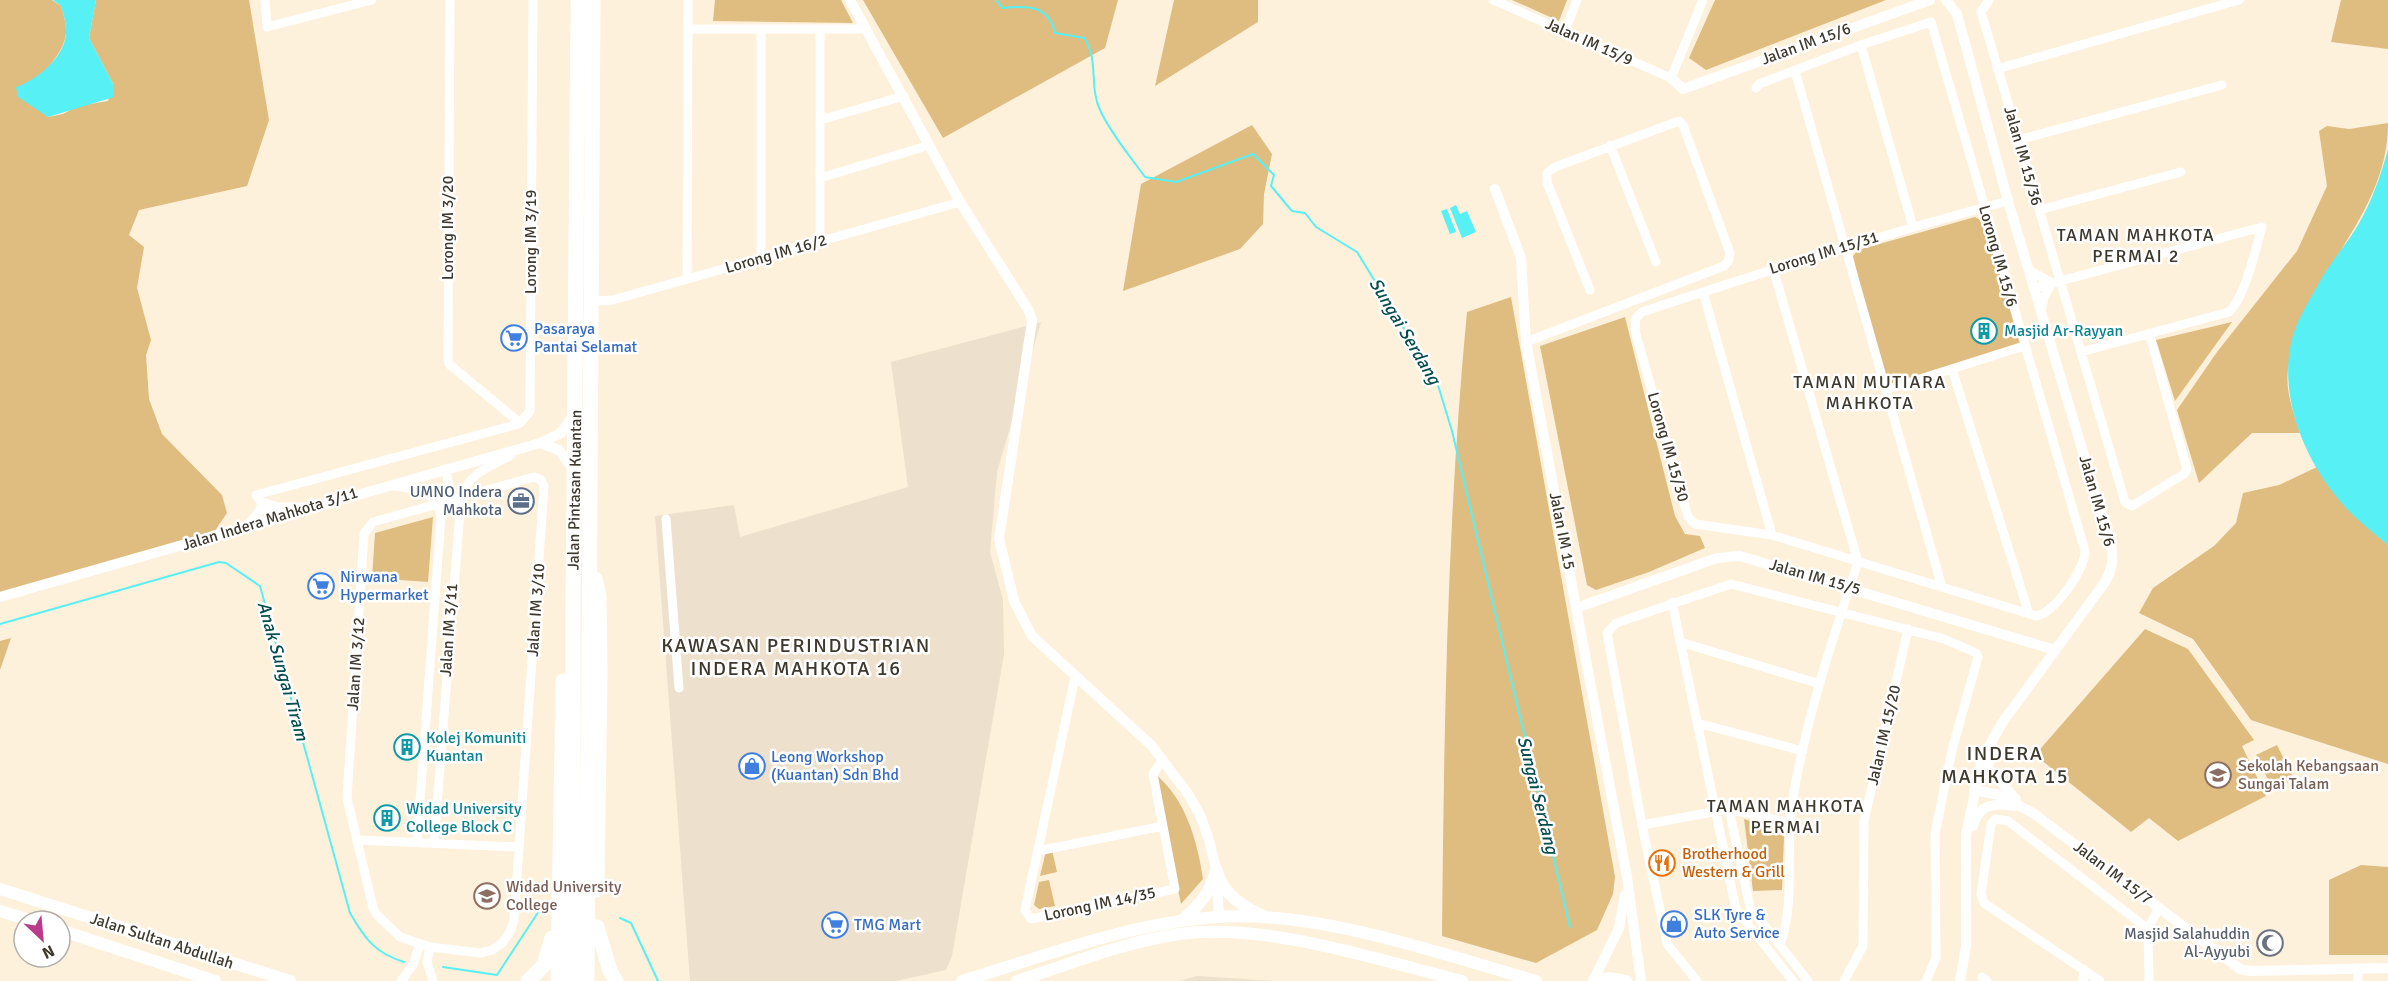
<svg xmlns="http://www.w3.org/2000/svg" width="2388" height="981" font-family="Signika,sans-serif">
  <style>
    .industrial { fill: #ede0cc }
    .green { fill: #dfbc80 }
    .water { fill: #57f0f4 }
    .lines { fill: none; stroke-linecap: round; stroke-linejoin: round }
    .stream { stroke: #57f0f4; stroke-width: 2 }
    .minor { stroke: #fff; stroke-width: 9 }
    .tertiary { stroke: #fff; stroke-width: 10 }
    .secondary { stroke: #fff; stroke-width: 12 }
    .trunk { stroke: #fff; stroke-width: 15 }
    .labels { text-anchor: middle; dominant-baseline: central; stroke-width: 5; stroke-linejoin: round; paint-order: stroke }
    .street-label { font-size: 16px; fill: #3e382d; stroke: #fff }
    .shop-label { font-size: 16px; fill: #366cbe; stroke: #fff; text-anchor: start }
    .culture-label { font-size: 16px; fill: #0d838f; stroke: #fff; text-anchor: start }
    .service-label { font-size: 16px; fill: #4e5e75; stroke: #fff; text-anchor: end }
    .education-label { font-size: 16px; fill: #785e54; stroke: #fff; text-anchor: start }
    .food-label { font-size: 16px; fill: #c56008; stroke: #fff; text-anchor: start }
    .worship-label { font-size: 16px; fill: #5b616d; stroke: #fff; text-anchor: end }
    .neighbourhood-label { font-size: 18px; letter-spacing: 1.5px; fill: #3e382d; stroke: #fff }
    .water-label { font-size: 18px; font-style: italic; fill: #044c4e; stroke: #fff }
    .quarter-label { font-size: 20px; letter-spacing: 1.5px; fill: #3e382d; stroke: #fff }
  </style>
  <rect width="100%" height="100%" fill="#fef1db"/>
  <path class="industrial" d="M1041,322L997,472L990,552L1003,600L1004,654L952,956L946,970L896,981H690L655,516L734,505L740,537L908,487L891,362Z
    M1197,976L1275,981H1179Z"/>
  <path class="green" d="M0,0H52L61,6C63,13 66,22 66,30C67,48 47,71 33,81L36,108L48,117L63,114L78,106L108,101L113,84L89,38L96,0H249L269,120L247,186L139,210L129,235L144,247L137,288L151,340L146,355L149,399L162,434L222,495L227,513L210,538L0,596Z
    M715,0H841L853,23L713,21Z
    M863,0H1118L1105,48L943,138Z
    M1174,0H1258V22L1155,86Z
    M1512,0H1567L1559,21Z
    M1715,0H1886L1706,70L1689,58Z
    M2341,0H2388V49L2331,42Z
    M2388,123C2388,220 2300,276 2288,370C2285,391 2294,414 2300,433H2252L2199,483L2177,410L2217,352L2297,251L2327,186L2319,131L2327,126L2349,129Z
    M1252,125L1272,154L1264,194L1263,224L1240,249L1123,291L1141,184Z
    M1975,217L1982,221L2024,346L1885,390L1853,256L1858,250Z
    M1511,297L1615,877L1613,894L1597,930L1536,963L1442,936C1444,728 1447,520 1467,312Z
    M1625,317L1675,516L1685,534L1700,536L1705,548L1649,572L1596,590L1587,585L1540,346Z
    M2232,322L2175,401L2156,340Z
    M2317,467C2337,499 2359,521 2388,545V764L2251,720L2193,639L2139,613L2153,588L2214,546L2236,523L2243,493L2279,485Z
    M433,517L428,582L372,578L375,533Z
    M2145,629L2188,649L2254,740L2242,746L2266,796L2178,841L2149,818L2131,832L2035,755Z
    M11,638L0,670V641Z
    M2277,745L2294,779L2273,790L2256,755Z
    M1154,773C1186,799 1197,840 1203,879L1181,904Z
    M1744,819L1779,830L1784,837L1782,890L1753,891Z
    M1052,850L1057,872L1040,876L1046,851Z
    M2361,865L2388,867V955H2329V880Z
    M1049,880L1055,906L1039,909L1034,905L1039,882Z"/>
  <path class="water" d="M53,0H96L89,38L113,84L114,97L48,117L18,97L16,87C37,80 68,55 66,29C66,22 63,13 61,6Z
    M2388,149V545C2369,529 2350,515 2335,495C2302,453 2280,396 2291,343C2295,321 2310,300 2320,281C2331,261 2347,244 2358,225C2372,201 2381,175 2388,149Z
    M1456,205L1460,214L1467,211L1476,232L1462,238L1450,208Z
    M1447,209L1456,232L1450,234L1441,211Z"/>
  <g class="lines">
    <path class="stream" d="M996,0L1003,8C1028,5 1049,6 1055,33L1084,38C1099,59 1089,87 1100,110C1111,134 1130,156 1145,177L1176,182L1253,154L1274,175L1271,186L1292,211L1305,213L1316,227L1357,252L1437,382L1452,431L1570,927
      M0,624L219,562L226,563L260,586L350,913C365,939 375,953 404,962
      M620,918L631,923L658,981
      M443,967L497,975L539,911"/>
    <path class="minor" d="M265,0L267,27L372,0
      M450,0L448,358L449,364L520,423
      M1493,0L1671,78L1703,0
      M1989,0L1981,12L1988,35L2125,502L2132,506L2184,474L2187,469L2149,333
      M688,29H866
      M1565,31L1577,0
      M1861,45L1913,227
      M1997,69L2239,0
      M1795,71L1942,587
      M1756,88L1759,84L1861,45L1931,22L2085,551C2086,568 2054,614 2036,616L1772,535L1695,524L1688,517L1635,331L1636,318L1642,312C1763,272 1884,234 2008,201
      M820,120L904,96
      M2018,140L2222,85
      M1610,145L1656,262
      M820,178L930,145
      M2039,210L2181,172
      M820,242V29
      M761,258V29
      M1773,268L1858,562
      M2029,270L2052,283L2044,297L2041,311
      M687,279L688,0
      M2034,288L2262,227
      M1703,292L1772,535
      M592,301L613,300L960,202
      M1526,342L1724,266L1729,260L1730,253L1683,125L1679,121L1555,167L1547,173V182L1590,290
      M2081,352L2229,312C2246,295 2255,250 2262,227
      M1952,369L2029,614
      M1885,390L2024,346
      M446,469L451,500
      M534,477L541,480L544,486L514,920L510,932L502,943L492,950L481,953L430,947L400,937L377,915L373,908L347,798L364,534L373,522Z
      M393,486C414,488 438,491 441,516L417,842
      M262,502L278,507H309
      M273,519L256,495L511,426L520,423L530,411L533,0
      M666,519L679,688
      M246,527L260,510L262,502
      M1672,602L1736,909L1793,981
      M1680,642L1820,684
      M1075,677L1025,910L1031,919L1175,889L1153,774L1163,759
      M1697,723L1803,751
      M1729,809L1750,907L1808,981
      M1642,825L1729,809L1791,823
      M358,840L518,847
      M434,843L461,498C469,472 490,467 511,455
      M1038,851L1163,826
      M1780,945C1796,900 1785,850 1792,804C1805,721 1832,641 1858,562
      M430,947L427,962L433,981
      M2358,969V981
      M1982,977L1987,981
      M401,981L413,965L420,944
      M1697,981L1667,944L1666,938L1642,825L1607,633L1616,623L1731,584L1944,639L1976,653L1978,657L1952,750L1935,834L1936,958L1926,981
      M1844,981L1863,946L1864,821L1908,629
      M2083,981L2084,969
      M2100,981L1984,903L1981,894L1991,824L1995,819L2008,821L2148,929
      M2149,981L2148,929L2159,907"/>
    <path class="tertiary" d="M850,0L960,202L1029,311L1032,321L999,539L1014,601L1032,636L1152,746L1188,794L1200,815L1209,840L1216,869L1219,917
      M1946,0L1957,14L2008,201L2111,546C2114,560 2112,569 2105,582L2002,723L1982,759L1966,835V946L1960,981
      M1671,78L1683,89L1930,0
      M1495,189L1521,258L1526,342L1627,877L1641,981
      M540,443L559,450L572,468
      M0,597L540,443L561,433L573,416
      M1576,608L1717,558L1740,556L2055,650
      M1990,751L1988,768L2016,799
      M1974,790L1999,795L2033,813L2240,969L2250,971L2388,968
      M1973,826C1979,804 1993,803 2014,806
      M1593,981L1619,928L1625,895"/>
    <path class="secondary" d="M1216,869C1223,894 1240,905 1263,916
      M0,889L290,981
      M0,911L33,921
      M1182,921C1201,902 1209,896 1216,870
      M60,930L215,981
      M962,981C1045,956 1129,923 1217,917C1318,910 1438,953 1536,981
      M1017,981C1070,964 1124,942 1179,934C1265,922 1377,960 1462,981
      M1599,981L1609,978L1626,981"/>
    <path class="trunk" d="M595,579L599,596L600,672L597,890
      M597,927L610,971L616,981
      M528,981L544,965L552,938
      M558,981L563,681
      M573,981V612L578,0
      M587,981L593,0"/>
  </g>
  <defs>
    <g id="building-ring" transform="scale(1.35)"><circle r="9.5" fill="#fff" stroke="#0f9aa8" stroke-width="1.5"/><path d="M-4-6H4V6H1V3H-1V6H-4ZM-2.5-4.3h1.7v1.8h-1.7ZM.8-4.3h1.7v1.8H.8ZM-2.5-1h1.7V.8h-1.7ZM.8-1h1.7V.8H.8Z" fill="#0f9aa8"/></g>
    <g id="supermarket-ring" transform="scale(1.35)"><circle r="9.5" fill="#fff" stroke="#3f7fe0" stroke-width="1.5"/><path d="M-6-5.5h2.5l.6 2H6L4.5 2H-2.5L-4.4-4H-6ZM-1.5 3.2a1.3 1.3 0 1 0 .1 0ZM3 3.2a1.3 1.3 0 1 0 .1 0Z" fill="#3f7fe0"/></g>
    <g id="office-ring" transform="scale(1.35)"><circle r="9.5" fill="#fff" stroke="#5c6f8a" stroke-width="1.5"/><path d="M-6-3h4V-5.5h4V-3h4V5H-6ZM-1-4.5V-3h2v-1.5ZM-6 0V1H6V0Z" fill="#5c6f8a"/></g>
    <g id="shop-ring" transform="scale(1.35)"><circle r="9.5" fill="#fff" stroke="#3f7fe0" stroke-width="1.5"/><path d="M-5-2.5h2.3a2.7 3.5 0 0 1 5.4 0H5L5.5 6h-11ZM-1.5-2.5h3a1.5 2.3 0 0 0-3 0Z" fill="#3f7fe0"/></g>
    <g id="school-ring" transform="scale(1.35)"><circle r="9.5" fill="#fff" stroke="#8d6e63" stroke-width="1.5"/><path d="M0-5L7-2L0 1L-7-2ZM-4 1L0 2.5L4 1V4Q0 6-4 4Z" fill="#8d6e63"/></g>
    <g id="restaurant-ring" transform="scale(1.35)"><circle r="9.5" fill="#fff" stroke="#e8710a" stroke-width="1.5"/><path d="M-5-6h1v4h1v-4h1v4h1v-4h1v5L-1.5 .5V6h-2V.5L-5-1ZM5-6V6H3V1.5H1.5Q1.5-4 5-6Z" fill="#e8710a"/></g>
    <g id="university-ring" transform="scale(1.35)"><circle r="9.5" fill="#fff" stroke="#8d6e63" stroke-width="1.5"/><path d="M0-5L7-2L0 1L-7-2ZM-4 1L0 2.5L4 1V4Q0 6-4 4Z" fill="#8d6e63"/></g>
    <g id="mosque-ring" transform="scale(1.35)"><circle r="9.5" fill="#fff" stroke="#6b7280" stroke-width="1.5"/><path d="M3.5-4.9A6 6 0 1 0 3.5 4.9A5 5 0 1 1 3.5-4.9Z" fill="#6b7280"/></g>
  </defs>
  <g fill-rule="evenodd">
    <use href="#building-ring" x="1984" y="331"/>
    <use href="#supermarket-ring" x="514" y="338"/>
    <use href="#office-ring" x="521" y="501"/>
    <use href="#supermarket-ring" x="321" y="586"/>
    <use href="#building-ring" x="407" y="747"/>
    <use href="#shop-ring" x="752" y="766"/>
    <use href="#school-ring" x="2218" y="775"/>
    <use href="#building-ring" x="387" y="818"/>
    <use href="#restaurant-ring" x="1662" y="863"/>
    <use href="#university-ring" x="487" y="896"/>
    <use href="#shop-ring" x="1674" y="924"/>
    <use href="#supermarket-ring" x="835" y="925"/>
    <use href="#mosque-ring" x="2270" y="943"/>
  </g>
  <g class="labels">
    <g class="street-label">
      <text transform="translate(1589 42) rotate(24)">Jalan IM 15/9</text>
      <text transform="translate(1806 44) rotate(-20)">Jalan IM 15/6</text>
      <text transform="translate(2023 156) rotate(74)">Jalan IM 15/36</text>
      <text transform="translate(448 228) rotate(-90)">Lorong IM 3/20</text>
      <text transform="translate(531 242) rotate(-90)">Lorong IM 3/19</text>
      <text transform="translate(1824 253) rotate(-17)">Lorong IM 15/31</text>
      <text transform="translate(776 254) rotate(-16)">Lorong IM 16/2</text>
      <text transform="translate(1998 256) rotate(74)">Lorong IM 15/6</text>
      <text transform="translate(1668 447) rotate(74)">Lorong IM 15/30</text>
      <text transform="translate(575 490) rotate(-89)">Jalan Pintasan Kuantan</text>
      <text transform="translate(2097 501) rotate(74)">Jalan IM 15/6</text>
      <text transform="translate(270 519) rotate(-17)">Jalan Indera Mahkota 3/11</text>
      <text transform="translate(1562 531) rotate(79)">Jalan IM 15</text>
      <text transform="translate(1815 577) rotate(16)">Jalan IM 15/5</text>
      <text transform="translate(536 610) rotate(-86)">Jalan IM 3/10</text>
      <text transform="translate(449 630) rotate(-86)">Jalan IM 3/11</text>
      <text transform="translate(356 664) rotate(-86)">Jalan IM 3/12</text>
      <text transform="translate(1884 735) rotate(-77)">Jalan IM 15/20</text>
      <text transform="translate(2113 873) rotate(37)">Jalan IM 15/7</text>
      <text transform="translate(1100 904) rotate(-12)">Lorong IM 14/35</text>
      <text transform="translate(162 941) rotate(18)">Jalan Sultan Abdullah</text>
    </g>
    <g class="shop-label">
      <text x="534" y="329">Pasaraya<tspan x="534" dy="18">Pantai Selamat</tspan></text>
      <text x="340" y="577">Nirwana<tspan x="340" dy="18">Hypermarket</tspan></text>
      <text x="771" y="757">Leong Workshop<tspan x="771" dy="18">(Kuantan) Sdn Bhd</tspan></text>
      <text x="1694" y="915">SLK Tyre &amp;<tspan x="1694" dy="18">Auto Service</tspan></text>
      <text x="854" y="925">TMG Mart</text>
    </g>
    <g class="culture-label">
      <text x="2004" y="331">Masjid Ar-Rayyan</text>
      <text x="426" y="738">Kolej Komuniti<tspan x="426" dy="18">Kuantan</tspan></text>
      <text x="406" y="809">Widad University<tspan x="406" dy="18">College Block C</tspan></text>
    </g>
    <g class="service-label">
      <text x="502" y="492">UMNO Indera<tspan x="502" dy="18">Mahkota</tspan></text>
    </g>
    <g class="education-label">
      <text x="2238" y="766">Sekolah Kebangsaan<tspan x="2238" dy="18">Sungai Talam</tspan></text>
      <text x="506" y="887">Widad University<tspan x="506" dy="18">College</tspan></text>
    </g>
    <g class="food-label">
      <text x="1682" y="854">Brotherhood<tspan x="1682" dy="18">Western &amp; Grill</tspan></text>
    </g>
    <g class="worship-label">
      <text x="2250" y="934">Masjid Salahuddin<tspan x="2250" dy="18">Al-Ayyubi</tspan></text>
    </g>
    <g class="neighbourhood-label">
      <text x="2136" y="235">TAMAN MAHKOTA<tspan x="2136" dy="21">PERMAI 2</tspan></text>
      <text x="1870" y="382">TAMAN MUTIARA<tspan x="1870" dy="21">MAHKOTA</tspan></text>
      <text x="1786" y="806">TAMAN MAHKOTA<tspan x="1786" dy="21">PERMAI</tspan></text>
    </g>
    <g class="water-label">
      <text transform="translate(1405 331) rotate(59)">Sungai Serdang</text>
      <text transform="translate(283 671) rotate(74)">Anak Sungai Tiram</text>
      <text transform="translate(1538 795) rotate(76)">Sungai Serdang</text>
    </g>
    <g class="quarter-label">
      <text x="796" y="645">KAWASAN PERINDUSTRIAN<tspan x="796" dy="23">INDERA MAHKOTA 16</tspan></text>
      <text x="2005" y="753">INDERA<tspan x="2005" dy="23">MAHKOTA 15</tspan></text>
    </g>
  </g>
  <g transform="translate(42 939) rotate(154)"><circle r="28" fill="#ffffff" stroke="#b2afab" stroke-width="1.5"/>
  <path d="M0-4.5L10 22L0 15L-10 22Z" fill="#b93c8b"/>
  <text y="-9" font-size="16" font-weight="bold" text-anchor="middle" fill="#3e382d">N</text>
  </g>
</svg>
